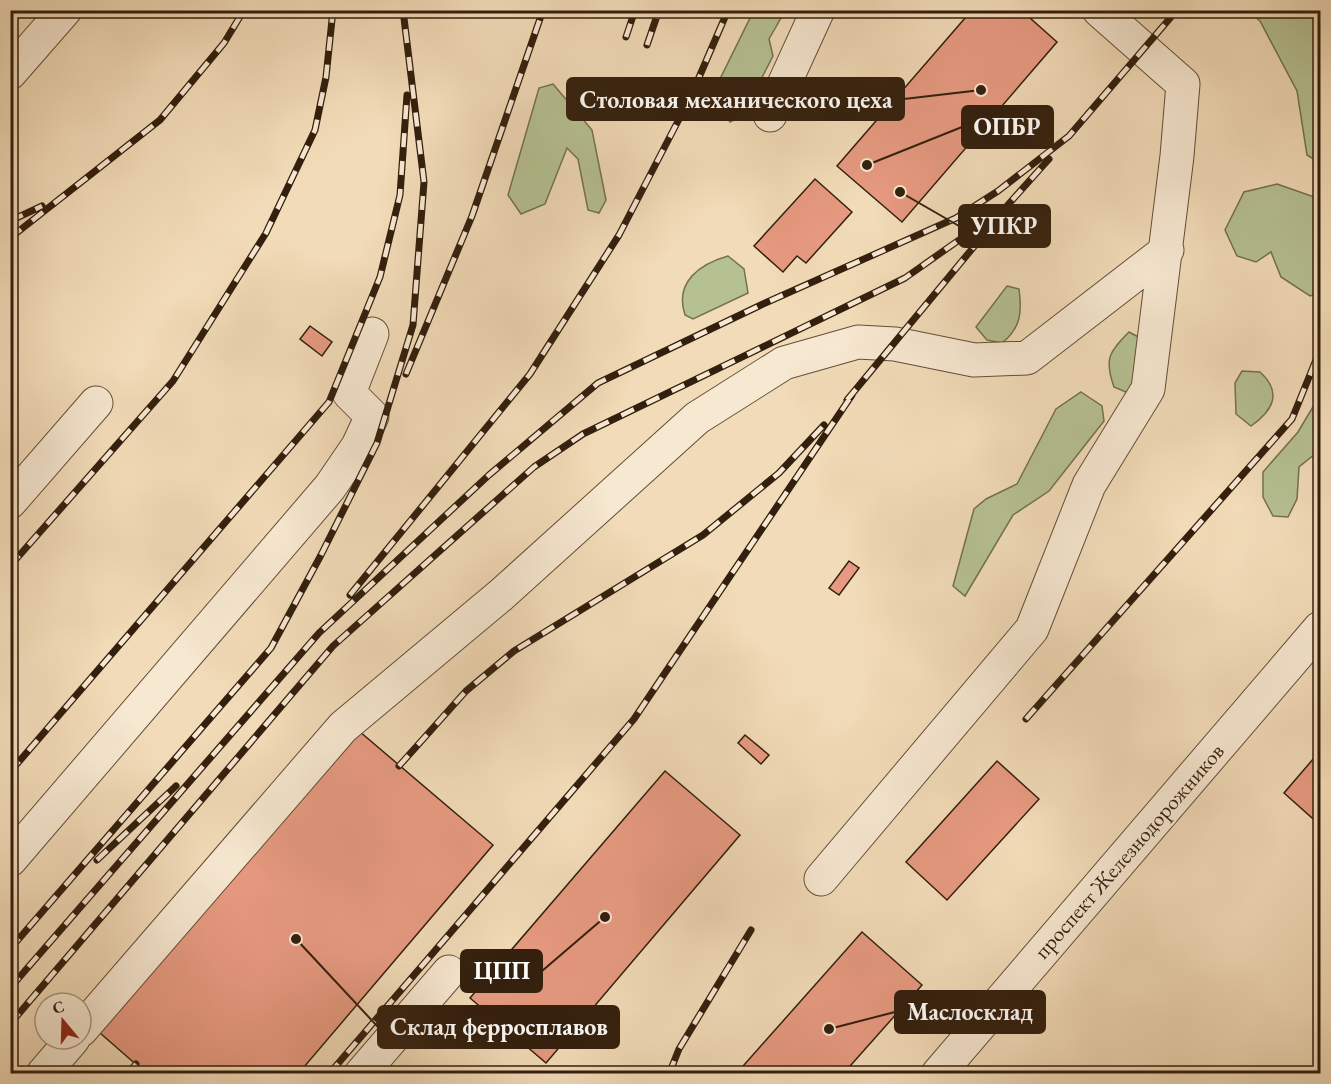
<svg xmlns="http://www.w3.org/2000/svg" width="1331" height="1084" font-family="'EB Garamond',serif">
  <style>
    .green { fill: #b6c192; stroke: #747050; stroke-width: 1.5 }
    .building { fill: #e79a81; stroke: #331f0d; stroke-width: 1.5 }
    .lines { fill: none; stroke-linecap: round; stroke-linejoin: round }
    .minor-casing { stroke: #634e38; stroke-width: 35 }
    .minor { stroke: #f7e8d1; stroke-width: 33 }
    .rail-casing { stroke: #331f0d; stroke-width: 7 }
    .rail { stroke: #f7e8d1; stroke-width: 4.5; stroke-dasharray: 14; stroke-linecap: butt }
    .labels { text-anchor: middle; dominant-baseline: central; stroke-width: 5; stroke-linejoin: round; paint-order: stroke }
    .street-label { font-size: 22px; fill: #331f0d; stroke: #f7e8d1 }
    .leader { fill: none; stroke: #331f0d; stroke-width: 2 }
    .callout-dot { fill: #331f0d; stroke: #f7e8d1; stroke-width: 2 }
    .callout { fill: #331f0d; stroke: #331f0d; stroke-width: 2 }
    .callout-label { font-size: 24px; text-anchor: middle; font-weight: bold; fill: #fff }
  </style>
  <rect width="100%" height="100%" fill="#f2dbb8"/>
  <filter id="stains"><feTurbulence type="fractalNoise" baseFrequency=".00333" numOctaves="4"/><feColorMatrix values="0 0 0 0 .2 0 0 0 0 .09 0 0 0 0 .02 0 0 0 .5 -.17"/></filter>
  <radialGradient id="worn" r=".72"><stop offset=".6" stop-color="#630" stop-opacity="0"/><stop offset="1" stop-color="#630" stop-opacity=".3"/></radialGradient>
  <path class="green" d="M754,10L785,11L769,39L773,56L742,116L730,122L719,107V81Z
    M1248,11H1320V163L1307,155L1297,91L1260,21Z
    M553,84L592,130L606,200L599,213L588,210L578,159L567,148L545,204L521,214L508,195L539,88Z
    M1277,184L1320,199V293L1310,296L1281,277L1271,252L1256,262L1237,256L1225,230L1244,192Z
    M728,256L744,269L748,293L693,319L685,315C674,282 700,264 728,256Z
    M1007,286L1019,289C1022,312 1021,328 1002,343L987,340L976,327Z
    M1129,332L1144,340L1142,360L1128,393L1114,387C1104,359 1109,352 1129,332Z
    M1242,371L1260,372C1282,392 1274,410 1251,426L1236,414L1235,383Z
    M1081,392L1102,406L1104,421L1049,491L1013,515L965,596L953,586L974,509L986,499L1017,484L1056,409Z
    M1320,395V450L1299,467L1297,499L1288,517L1273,516L1263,497V472L1298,432Z"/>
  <path class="building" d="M972,10H1021L1057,42L902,222L837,166Z
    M815,179L852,212L806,263L797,256L783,272L754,246Z
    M310,326L332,342L322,356L300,339Z
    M849,561L859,568L839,595L829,588Z
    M359,731L493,845L298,1074H147L100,1033Z
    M745,735L769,755L761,764L738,743Z
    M1320,751V825L1284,793Z
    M997,761L1039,799L947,900L906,862Z
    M665,771L740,835L546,1063L470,998Z
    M862,932L922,985L843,1074H736Z"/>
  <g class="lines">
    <g class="minor-casing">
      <path id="minor" d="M10,73L65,10
        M770,115L818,10
        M10,502L96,403
        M10,860L330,487L358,446L372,416L349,393L372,334
        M821,879L1032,629L1089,485L1148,389L1177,156L1183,84L1099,10
        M81,1030L343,727L501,595L697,418L784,363L858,342L895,344L974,360L1027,358L1167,250
        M43,1074L73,1039
        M361,1074L449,972
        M938,1074L1320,628"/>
    </g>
    <use href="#minor" class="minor"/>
    <g class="rail-casing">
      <path id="rail" d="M1320,10V36
        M626,37L635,10
        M647,45L659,10
        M10,221L42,206
        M10,238L160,120L224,43L244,10
        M406,374L472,216L543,10
        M847,400L996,220
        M10,566L173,381L266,233L315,130L326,77L333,10
        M350,595L530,374L619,235L691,96L728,10
        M1026,719L1292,419L1320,350
        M399,766L466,691L514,651L703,535L779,473L824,425
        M10,772L329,402L380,277L400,195L407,95
        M97,860L176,786
        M10,949L271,648L321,555L377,443L413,325L424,182L403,10
        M10,988L319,633L489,475L598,383L763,304L956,218L998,191L1069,136L1177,10
        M10,1024L333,646L534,467L583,434L905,278L1006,207L1049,159
        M127,1074L136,1064
        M329,1074L634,719L852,395
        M669,1074L679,1049L751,930"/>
    </g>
    <use href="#rail" class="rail"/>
  </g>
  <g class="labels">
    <g class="street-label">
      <text transform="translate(1129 851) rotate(-49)">проспект Железнодорожников</text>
    </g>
  </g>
  <path class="leader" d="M981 90L904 99M867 165L962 127M900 192L959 226M605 917L542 971M829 1029L895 1012M296 939L378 1027"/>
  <g class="callout-dot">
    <circle cx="981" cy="90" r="6"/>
    <circle cx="867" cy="165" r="6"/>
    <circle cx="900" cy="192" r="6"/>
    <circle cx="605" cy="917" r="6"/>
    <circle cx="829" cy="1029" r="6"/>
    <circle cx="296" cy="939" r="6"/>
  </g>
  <g class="callout">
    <rect x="567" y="78" width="337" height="42" rx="6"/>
    <rect x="962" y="106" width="91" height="42" rx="6"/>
    <rect x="959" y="205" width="91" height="42" rx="6"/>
    <rect x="461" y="950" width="81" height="42" rx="6"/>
    <rect x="895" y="991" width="150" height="42" rx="6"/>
    <rect x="378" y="1006" width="241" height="42" rx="6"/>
  </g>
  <g class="callout-label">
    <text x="736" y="108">Столовая механического цеха</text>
    <text x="1007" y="135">ОПБР</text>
    <text x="1004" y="234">УПКР</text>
    <text x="502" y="979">ЦПП</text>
    <text x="970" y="1020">Маслосклад</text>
    <text x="499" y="1035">Склад ферросплавов</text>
  </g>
  <rect width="1331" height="1084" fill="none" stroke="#f2dbb8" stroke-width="36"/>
  <rect x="12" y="12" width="1307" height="1060" fill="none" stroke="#331f0d" stroke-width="3"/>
  <rect x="18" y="18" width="1295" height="1048" fill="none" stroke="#331f0d" stroke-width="1.5"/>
  <g transform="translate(63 1021) rotate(341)"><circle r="28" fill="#f7e8d1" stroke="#a99883" stroke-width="1.5"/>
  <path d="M0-4.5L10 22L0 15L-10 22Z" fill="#8f2418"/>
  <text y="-9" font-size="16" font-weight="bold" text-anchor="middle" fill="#331f0d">С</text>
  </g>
  <rect width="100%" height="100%" filter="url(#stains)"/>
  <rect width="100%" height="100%" fill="url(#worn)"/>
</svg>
